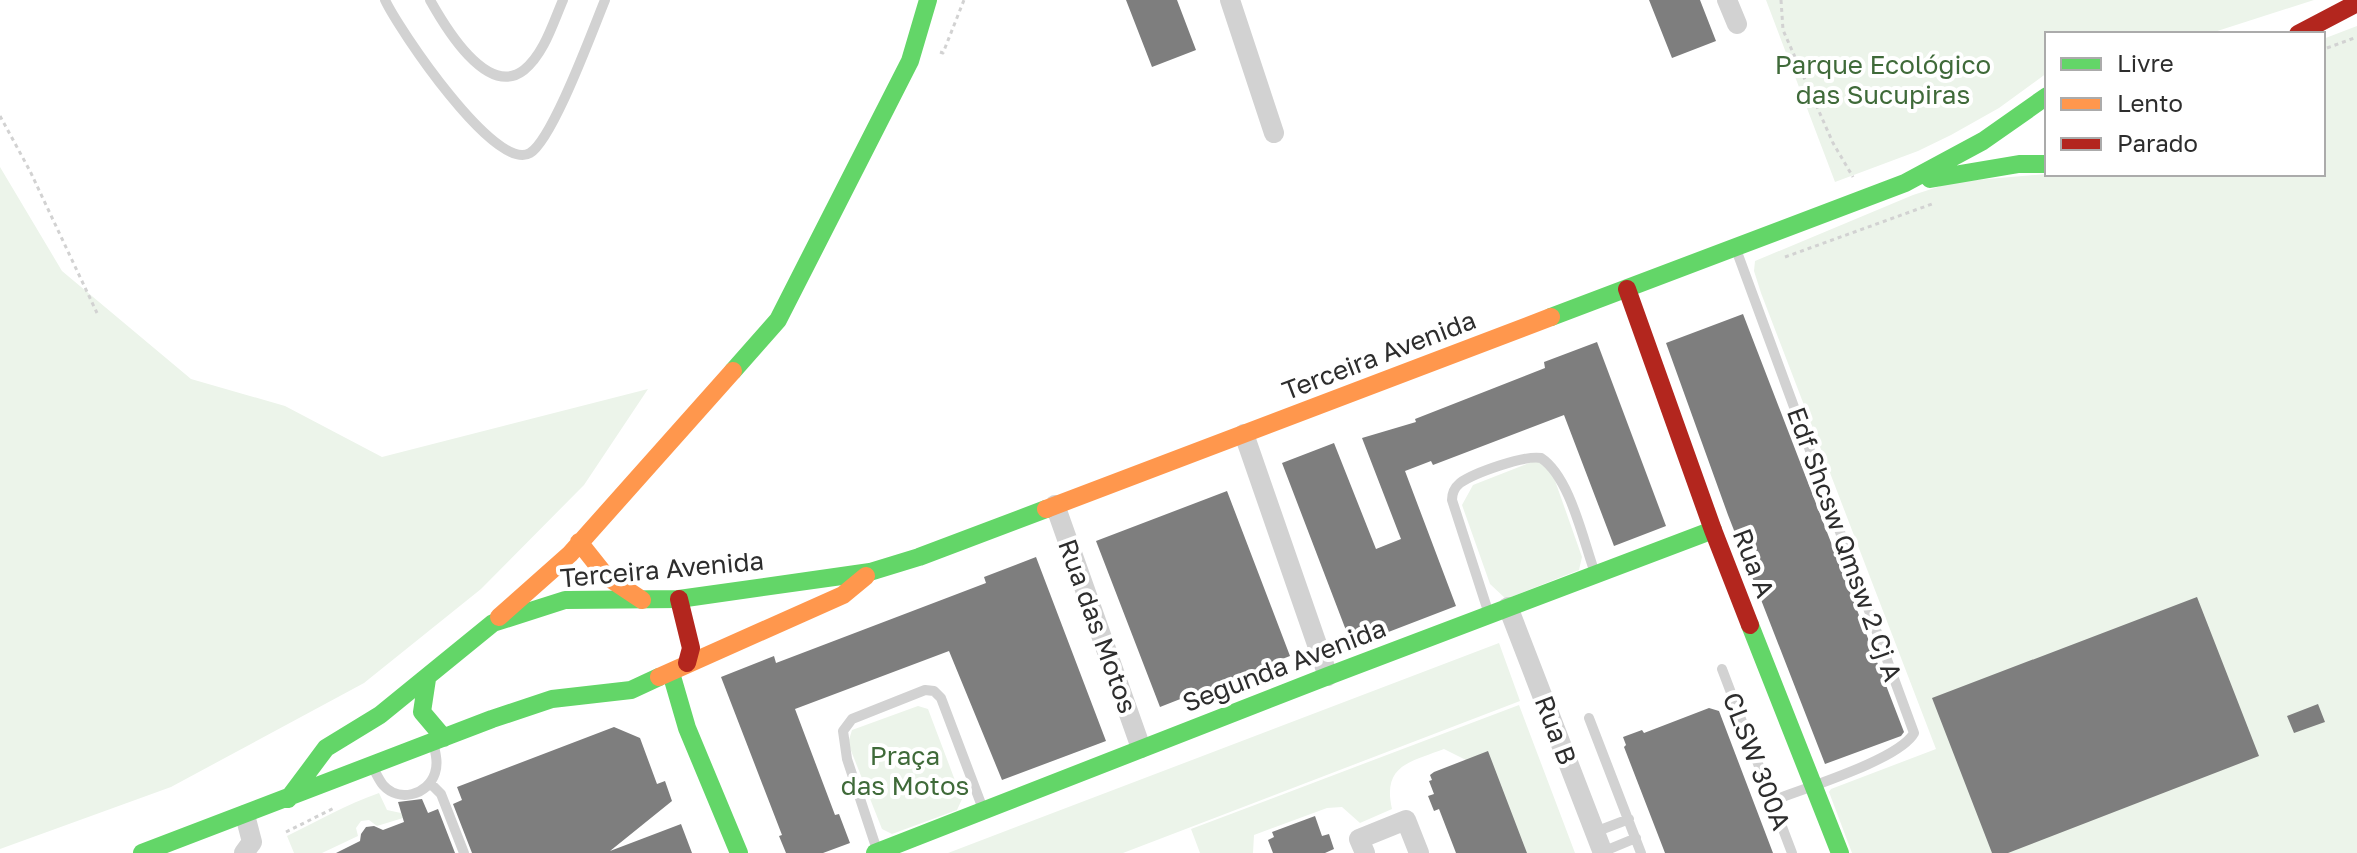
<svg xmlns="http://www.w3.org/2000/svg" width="2357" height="853" font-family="'Golos Text',sans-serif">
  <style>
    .green { fill: #ecf4ea }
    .building { fill: #7e7e7e }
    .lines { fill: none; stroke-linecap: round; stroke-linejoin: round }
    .path { stroke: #d2d2d2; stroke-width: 3; stroke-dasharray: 4 4; stroke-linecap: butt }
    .lane { stroke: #d2d2d2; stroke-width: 10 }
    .street { stroke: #d2d2d2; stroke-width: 20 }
    .fast { stroke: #63d668; stroke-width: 18 }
    .slow { stroke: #ff974d; stroke-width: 18 }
    .jam { stroke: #b3261e; stroke-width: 18 }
    .labels { text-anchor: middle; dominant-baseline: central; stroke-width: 8; stroke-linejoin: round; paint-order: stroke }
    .park-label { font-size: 26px; fill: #3f6a39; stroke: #fff }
    .street-label { font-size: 26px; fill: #2d2d2d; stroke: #fff }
  </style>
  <rect width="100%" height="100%" fill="#fff"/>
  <path class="green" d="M1766,0H2314L2208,34H2047V73L1999,108L1951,135L1918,151L1835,182Z
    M2357,26V853H1852L1829,792L1831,789L1936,749L1761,293L1754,271L1755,261L1913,195L1953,182L2047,174H2323V39Z
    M0,167L62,271L191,379L285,406L382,457L648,389L584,485L481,589L364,683L171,787L0,849Z
    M1537,460L1553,475L1582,557L1579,570L1506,599L1490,584L1462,505L1473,485Z
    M1499,643L1520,701L1123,853H948Z
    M1519,705L1575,853H1503L1468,761L1444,749C1410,762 1382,765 1392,809L1360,823L1342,807L1327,808L1254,835L1253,853H1200L1191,829Z
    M918,706L928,709L962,799L957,810L892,834L882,829L848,743L852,730Z
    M379,793L387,810L401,813L403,818L377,826L369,820L361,821L356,828L358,836L322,853H294L287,836C318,821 347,804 379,793Z"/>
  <path class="building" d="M1126,0H1177L1196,50L1152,67Z
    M1649,0H1700L1716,41L1672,58Z
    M1743,314L1904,732L1901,736L1825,764L1728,515L1666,343Z
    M1597,342L1666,526L1614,546L1564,415L1433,465L1431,461L1405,471L1456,606L1352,646L1282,463L1334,443L1376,549L1401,539L1362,438L1416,422L1415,419L1545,368L1544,362Z
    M1227,491L1290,656L1160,707L1096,541Z
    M1036,557L1106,741L1002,780L949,651L795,709L835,815L839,814L850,843L823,853H786L779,836L782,835L721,677L774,656L776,663L986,583L984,577Z
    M2197,597L2259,756L2008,853H1992L1932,698Z
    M2318,704L2325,722L2294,733L2287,716Z
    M1709,708L1719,711L1773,853H1665L1624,747L1626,745L1623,737L1642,730L1644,733Z
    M614,727L640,738L657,784L665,781L672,801L610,851L681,824L692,853H472L453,804L462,800L457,787Z
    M1488,751L1527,853H1456L1439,809L1434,811L1428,796L1434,794L1429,781L1432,780L1430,775L1434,772Z
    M422,799L428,813L438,809L455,853H336L360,841L361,834L366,827L374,826L383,830L404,822L398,802Z
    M1315,816L1322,836L1329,834L1334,849L1325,853H1273L1268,840L1274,837L1272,832Z"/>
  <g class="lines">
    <path class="path" d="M1781,0L1783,30L1833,143L1853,177
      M2327,48L2357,37
      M940,52L943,53L964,0
      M0,116L30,171L97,313
      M1785,257L1932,204
      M286,832L336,807"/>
    <path class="lane" d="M385,0C398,28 496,174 530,153C553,139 593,29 605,0
      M430,0C444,25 487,99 524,70C544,54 553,23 563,0
      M1737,252L1914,733C1899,760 1804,788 1772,801
      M1488,611L1452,500C1452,493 1454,488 1460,483C1474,473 1524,455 1541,458C1570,477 1583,540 1595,573
      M1722,669L1792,853
      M1589,718L1641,853
      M373,768C376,773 379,780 383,785C399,803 428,795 435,773C438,764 436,755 434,746
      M430,783L441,794L464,853
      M1595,832L1629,819
      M877,850L847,759L843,731L852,719L925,690L934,691L941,698L983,809
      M1602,852L1636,838"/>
    <path class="street" d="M1230,0L1274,133
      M1727,0L1737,24
      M1244,434L1328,676
      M1055,505L1141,748
      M1508,607L1603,853
      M244,853L252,842L245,815
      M1365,853L1359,839L1406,820L1419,853"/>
    <path class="fast" d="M1930,179L2019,164H2047
      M1551,317L1905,183L1983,141L2047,96
      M733,371L778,320L910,61L928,0
      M1750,625L1840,853
      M671,673L687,728L739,853
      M427,679L422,712L444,738
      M288,799L326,748L380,715L493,623L565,600L679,599L870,572L919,557L1046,509
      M142,853L492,719L552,699L631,690L659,677
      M875,853L1328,676L1713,530"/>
    <path class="slow" d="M1046,509L1551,317
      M579,542L606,576L642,600
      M499,617L570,554L733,371
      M659,677L843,595L866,576"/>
    <path class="jam" d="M2298,34L2357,3
      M1627,289L1713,530L1750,625
      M679,599L691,648L687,663"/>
  </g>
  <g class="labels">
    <g class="park-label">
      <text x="1883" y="64">Parque Ecológico<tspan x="1883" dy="30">das Sucupiras</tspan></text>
      <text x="905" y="755">Praça<tspan x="905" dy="30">das Motos</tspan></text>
    </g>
    <g class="street-label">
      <text transform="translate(1379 355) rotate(-21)">Terceira Avenida</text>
      <text transform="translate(1845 544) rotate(70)">Edf Shcsw Qmsw 2 Cj A</text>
      <text transform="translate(1754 563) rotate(69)">Rua A</text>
      <text transform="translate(662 569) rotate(-5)">Terceira Avenida</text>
      <text transform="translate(1098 626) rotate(70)">Rua das Motos</text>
      <text transform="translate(1284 665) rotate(-21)">Segunda Avenida</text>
      <text transform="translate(1556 730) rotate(69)">Rua B</text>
      <text transform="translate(1757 761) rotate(69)">CLSW 300A</text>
    </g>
  </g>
  <rect x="2045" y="32" width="280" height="144" fill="#ffffff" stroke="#ababab" stroke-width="2"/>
  <rect x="2061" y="58" width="40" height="12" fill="#63d668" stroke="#ababab" stroke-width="2"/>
  <text x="2117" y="72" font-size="24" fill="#2d2d2d">Livre</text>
  <rect x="2061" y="98" width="40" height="12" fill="#ff974d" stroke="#ababab" stroke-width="2"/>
  <text x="2117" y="112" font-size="24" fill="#2d2d2d">Lento</text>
  <rect x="2061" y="138" width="40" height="12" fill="#b3261e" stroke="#ababab" stroke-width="2"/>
  <text x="2117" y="152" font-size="24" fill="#2d2d2d">Parado</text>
</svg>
